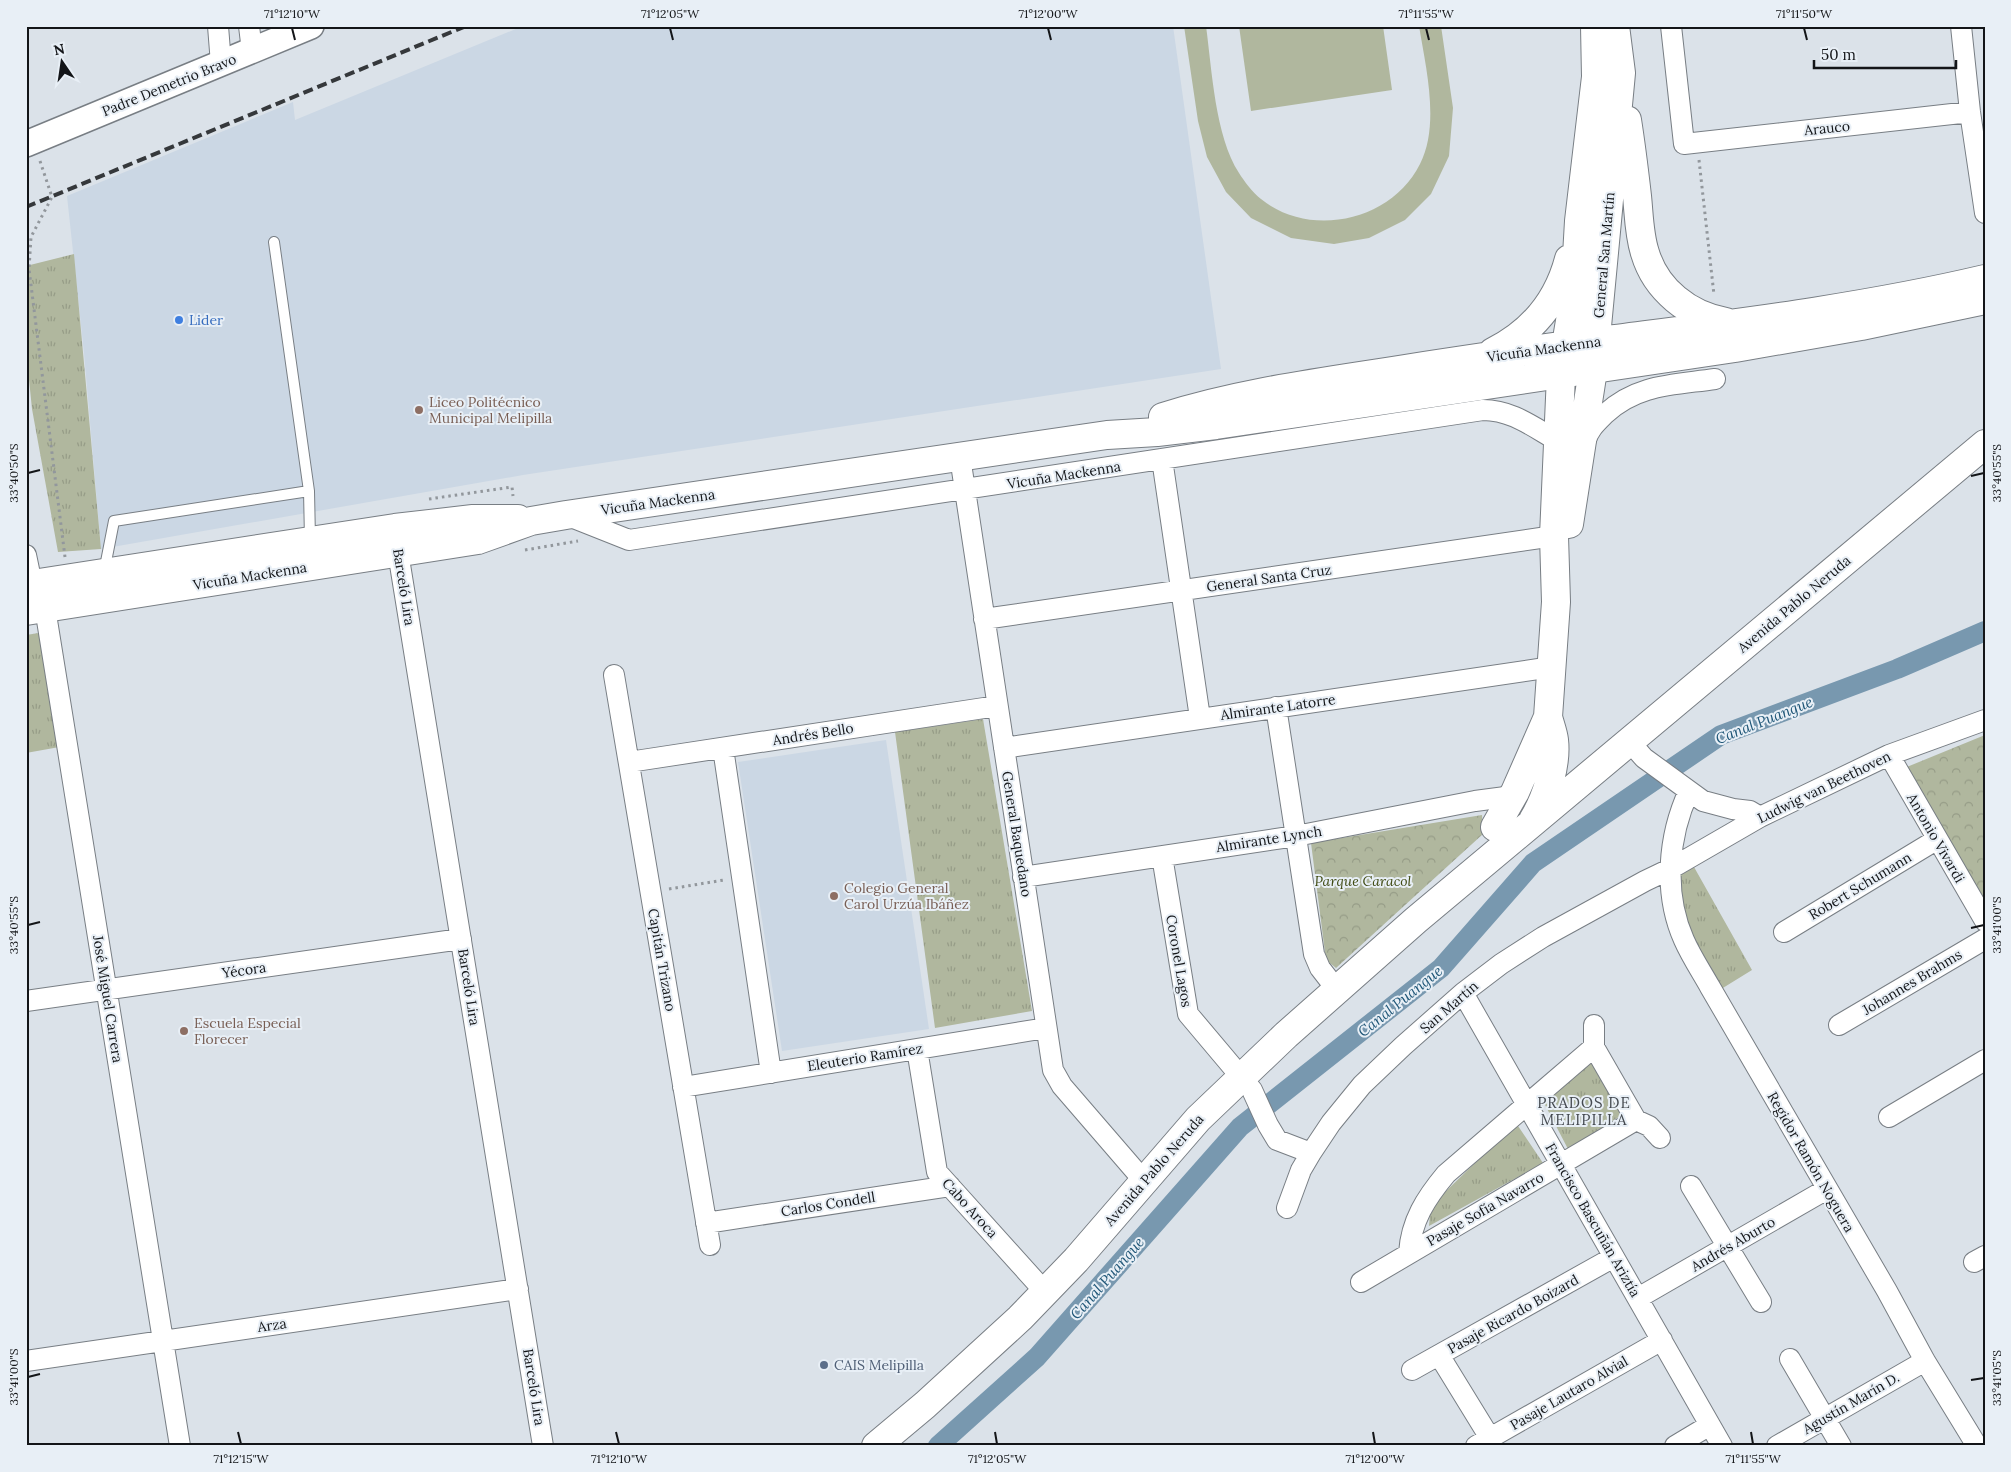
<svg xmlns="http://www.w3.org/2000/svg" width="2011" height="1472" font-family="Lora,serif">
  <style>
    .built { fill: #cbd7e4 }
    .grass { fill: url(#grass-tufts) }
    .park { fill: url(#park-crowns) }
    .pitch { fill: #b0b79e }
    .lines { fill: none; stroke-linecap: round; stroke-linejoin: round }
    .canal { stroke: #7898af; stroke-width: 20 }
    .service-casing { stroke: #787e84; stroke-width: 12 }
    .minor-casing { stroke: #787e84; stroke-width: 22 }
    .tertiary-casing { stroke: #787e84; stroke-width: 28 }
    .secondary-casing { stroke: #787e84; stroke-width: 30 }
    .primary-casing { stroke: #787e84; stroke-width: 30 }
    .path { stroke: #92979c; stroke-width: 3; stroke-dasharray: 2.5 4; stroke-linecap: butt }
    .service { stroke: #fff; stroke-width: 10 }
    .minor { stroke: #fff; stroke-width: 20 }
    .tertiary { stroke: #fff; stroke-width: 25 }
    .secondary { stroke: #fff; stroke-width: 28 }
    .primary { stroke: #fff; stroke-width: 28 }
    .rail { stroke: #35383b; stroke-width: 4; stroke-dasharray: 10 5; stroke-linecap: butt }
    .ticks { fill: none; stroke: #131518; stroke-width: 2 }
    .shop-dot { fill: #3f7fe0; stroke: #e8eff6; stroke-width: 2 }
    .education-dot { fill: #8d6e63; stroke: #e8eff6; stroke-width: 2 }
    .service-dot { fill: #5c6f8a; stroke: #e8eff6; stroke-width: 2 }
    .labels { text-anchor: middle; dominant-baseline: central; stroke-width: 4; stroke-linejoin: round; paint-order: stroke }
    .street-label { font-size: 14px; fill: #131518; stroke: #e8eff6 }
    .shop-label { font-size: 14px; fill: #366cbe; stroke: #e8eff6; text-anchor: start }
    .education-label { font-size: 14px; fill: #785e54; stroke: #e8eff6; text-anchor: start }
    .park-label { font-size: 14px; font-style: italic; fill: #3f4a12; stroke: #e8eff6 }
    .service-label { font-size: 14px; fill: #4e5e75; stroke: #e8eff6; text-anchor: start }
    .water-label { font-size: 15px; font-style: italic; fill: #205778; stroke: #e8eff6 }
    .neighbourhood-label { font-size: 15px; letter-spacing: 1px; fill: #454a50; stroke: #e8eff6 }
    .neatline { fill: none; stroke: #131518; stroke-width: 2 }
    .ticks-label { font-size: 12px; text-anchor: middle; fill: #131518 }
  </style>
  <defs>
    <pattern id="grass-tufts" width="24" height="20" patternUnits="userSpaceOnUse" patternTransform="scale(1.25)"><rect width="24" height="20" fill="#b0b79e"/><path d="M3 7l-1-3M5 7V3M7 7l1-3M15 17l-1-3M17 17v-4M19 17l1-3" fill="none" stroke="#969c87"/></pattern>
    <pattern id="park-crowns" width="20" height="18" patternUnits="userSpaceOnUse" patternTransform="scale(1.25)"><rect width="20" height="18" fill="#b0b79e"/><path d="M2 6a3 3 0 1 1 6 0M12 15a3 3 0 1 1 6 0" fill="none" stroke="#969c87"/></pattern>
  </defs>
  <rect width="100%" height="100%" fill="#dbe2e9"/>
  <path class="built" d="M523,26H1173L1221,369L523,475L101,549L84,353L67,196L293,102L295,120Z
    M886,740L929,1029L782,1051L738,762Z"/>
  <path class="grass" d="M74,254L101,549L58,552L32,409L26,350V266Z
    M45,632L65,746L26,753V635Z
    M983,719L1032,1011L935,1028L895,732Z
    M1694,867L1752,970L1718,991L1683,916L1679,876Z
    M1593,1058L1622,1115L1568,1149L1543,1101Z
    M1516,1123L1543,1163L1429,1226L1430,1214L1441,1196Z"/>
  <path class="park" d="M1985,735V924L1897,771Z
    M1482,815L1483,834L1336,968L1326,960L1311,843Z"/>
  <path class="pitch" d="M1184,26H1206C1212,70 1215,136 1239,173C1244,181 1253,193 1261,199C1310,239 1392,221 1420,164C1440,125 1426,68 1419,26H1441L1453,108L1449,156L1431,194L1405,220L1369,238L1334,244L1291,238L1251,218L1226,192L1207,157L1198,121Z
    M1239,26H1383L1392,90L1251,111Z"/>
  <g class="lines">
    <path class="canal" d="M938,1446L1037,1357L1240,1127L1441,968L1533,863L1721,735L1897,669L1985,631"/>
    <g class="service-casing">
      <path id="service" d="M274,242L309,491L310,539
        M104,572L114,521L309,491"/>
    </g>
    <g class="minor-casing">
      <path id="minor" d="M218,26L221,64
        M249,26L252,51
        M1671,26L1684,144L1970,112
        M1961,26L1970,112L1985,213
        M1585,442C1589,429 1596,423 1605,414C1637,384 1674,385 1715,379
        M960,457L1053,1070L1062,1086L1144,1181
        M1162,459L1200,718
        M566,515L629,540L1483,410C1512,410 1533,427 1558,441
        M396,540L543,1446
        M26,555L32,584L45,608L180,1446
        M984,619L1554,536
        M614,675L710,1245
        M1276,707L1314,954L1320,968L1337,990
        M1630,742L1644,758L1703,801L1733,809L1750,811L1760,817
        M723,748L771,1073
        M1004,748L1552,667
        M1889,755L1985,921
        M629,762L997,706
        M1689,791C1668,836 1663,893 1684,940C1691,956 1701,971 1710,987L1887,1291L1925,1361L1977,1446
        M1162,856L1188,1014L1252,1090L1268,1125L1277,1140L1311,1153
        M1023,877L1296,836L1475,801L1513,796
        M1784,932L1936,840
        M1463,993L1722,1446
        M26,1001L461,939
        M1594,1025V1047L1636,1120L1649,1126L1660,1138
        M1839,1025L1985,939
        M917,1049L937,1172L1046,1293
        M683,1087L1046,1028
        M1889,1117L1985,1060
        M1691,1186L1761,1302
        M1287,1208L1301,1170L1311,1153L1331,1123L1362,1085L1403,1046L1463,993L1501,964L1543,937L1645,881L1670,869L1760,817L1889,755L1985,720
        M706,1223L950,1186
        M1409,1253C1411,1221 1426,1198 1446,1174L1594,1047
        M1974,1262L1985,1256
        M1361,1282L1636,1120
        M1638,1298L1827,1189
        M1439,1355L1490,1438
        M1790,1359L1841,1446
        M26,1361L518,1289
        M1412,1370L1614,1257
        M1476,1446L1662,1340
        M1675,1446L1710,1425
        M1777,1446L1925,1361"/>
    </g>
    <g class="tertiary-casing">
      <path id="tertiary" d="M26,144L311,26"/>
    </g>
    <g class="secondary-casing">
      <path id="secondary" d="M1569,524L1593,370
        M1533,820C1546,799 1557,765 1554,740C1553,732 1550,725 1548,717
        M1495,827L1515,792L1548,717L1556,602L1554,536L1561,375
        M876,1446L925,1405L1020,1318L1076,1260L1198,1119L1286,1035L1416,920L1985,444"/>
    </g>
    <g class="primary-casing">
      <path id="primary" d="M1627,120C1631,145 1634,170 1637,196C1639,215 1639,235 1645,253C1656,290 1689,316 1726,322
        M1493,352C1531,333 1558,301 1569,259
        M1594,358L1621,73L1615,26
        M1563,363L1575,291L1579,221L1596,77L1595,26
        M1163,417C1241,392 1324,382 1405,369C1470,359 1535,349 1600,341C1729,324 1858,309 1985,279
        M26,585L395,528L473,519H518
        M26,611L478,540L531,521L566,515L1107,435L1157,432L1216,425L1735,348L1861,326L1985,300"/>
    </g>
    <path class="path" d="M1699,160L1714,295
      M40,161L52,197L31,237L29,269L65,557
      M429,499L512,487L513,496
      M525,550L578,541
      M669,889L724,880"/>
    <use href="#service" class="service"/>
    <use href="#minor" class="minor"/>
    <use href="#tertiary" class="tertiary"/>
    <use href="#secondary" class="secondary"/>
    <use href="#primary" class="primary"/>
    <path class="rail" d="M26,207L466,26"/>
  </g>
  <path class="ticks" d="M292,28L295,40M670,28L673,40M1048,28L1051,40M1426,28L1429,40M1804,28L1807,40M28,473L40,470M1971,476L1984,473M28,925L40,922M1971,928L1984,925M28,1377L40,1374M1971,1380L1984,1378M238,1432L241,1444M616,1432L619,1444M995,1432L997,1444M1373,1432L1375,1444M1751,1432L1753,1444"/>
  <circle class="shop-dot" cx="179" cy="320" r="5"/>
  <g class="education-dot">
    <circle cx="419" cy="410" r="5"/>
    <circle cx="834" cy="896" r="5"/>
    <circle cx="184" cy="1031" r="5"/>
  </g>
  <circle class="service-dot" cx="824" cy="1365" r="5"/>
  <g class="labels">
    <g class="street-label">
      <text transform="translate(169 85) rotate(-22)">Padre Demetrio Bravo</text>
      <text transform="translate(1827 128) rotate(-6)">Arauco</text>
      <text transform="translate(1604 255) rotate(-85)">General San Martín</text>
      <text transform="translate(1544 349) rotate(-8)">Vicuña Mackenna</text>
      <text transform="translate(1064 475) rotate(-9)">Vicuña Mackenna</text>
      <text transform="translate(658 502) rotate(-8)">Vicuña Mackenna</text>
      <text transform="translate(250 576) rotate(-9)">Vicuña Mackenna</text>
      <text transform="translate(1269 578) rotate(-8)">General Santa Cruz</text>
      <text transform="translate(404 587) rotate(81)">Barceló Lira</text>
      <text transform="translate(1794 604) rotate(-40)">Avenida Pablo Neruda</text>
      <text transform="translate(1278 707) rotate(-8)">Almirante Latorre</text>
      <text transform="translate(813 734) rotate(-9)">Andrés Bello</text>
      <text transform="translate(1824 787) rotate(-26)">Ludwig van Beethoven</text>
      <text transform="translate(1017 834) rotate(81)">General Baquedano</text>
      <text transform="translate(1936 838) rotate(60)">Antonio Vivardi</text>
      <text transform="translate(1269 839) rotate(-9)">Almirante Lynch</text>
      <text transform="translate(1860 886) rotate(-31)">Robert Schumann</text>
      <text transform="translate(662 960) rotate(80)">Capitán Trizano</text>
      <text transform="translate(1179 961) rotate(80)">Coronel Lagos</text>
      <text transform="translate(244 970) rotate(-8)">Yécora</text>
      <text transform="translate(1912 982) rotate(-31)">Johannes Brahms</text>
      <text transform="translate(469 987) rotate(81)">Barceló Lira</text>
      <text transform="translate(108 999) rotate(81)">José Miguel Carrera</text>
      <text transform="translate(1449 1007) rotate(-41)">San Martín</text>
      <text transform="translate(865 1057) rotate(-9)">Eleuterio Ramírez</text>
      <text transform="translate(1811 1162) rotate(60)">Regidor Ramón Noguera</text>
      <text transform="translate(1154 1170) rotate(-49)">Avenida Pablo Neruda</text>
      <text transform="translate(828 1204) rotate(-9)">Carlos Condell</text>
      <text transform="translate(970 1208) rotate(48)">Cabo Aroca</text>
      <text transform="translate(1485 1209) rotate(-30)">Pasaje Sofía Navarro</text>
      <text transform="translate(1593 1220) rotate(60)">Francisco Bascuñán Ariztía</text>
      <text transform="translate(1733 1244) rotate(-30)">Andrés Aburto</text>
      <text transform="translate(1513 1314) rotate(-29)">Pasaje Ricardo Boizard</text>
      <text transform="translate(272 1325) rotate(-8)">Arza</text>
      <text transform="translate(534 1387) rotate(81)">Barceló Lira</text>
      <text transform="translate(1569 1393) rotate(-30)">Pasaje Lautaro Alvial</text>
      <text transform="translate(1851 1403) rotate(-30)">Agustín Marín D.</text>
    </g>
    <g class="shop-label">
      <text x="189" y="320">Lider</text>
    </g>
    <g class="education-label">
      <text x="429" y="402">Liceo Politécnico<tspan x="429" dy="16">Municipal Melipilla</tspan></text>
      <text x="844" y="888">Colegio General<tspan x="844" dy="16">Carol Urzúa Ibáñez</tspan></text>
      <text x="194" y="1023">Escuela Especial<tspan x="194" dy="16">Florecer</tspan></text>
    </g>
    <g class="park-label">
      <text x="1363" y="881">Parque Caracol</text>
    </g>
    <g class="service-label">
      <text x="834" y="1365">CAIS Melipilla</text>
    </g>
    <g class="water-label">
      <text transform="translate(1764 720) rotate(-22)">Canal Puangue</text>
      <text transform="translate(1400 1001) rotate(-39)">Canal Puangue</text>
      <text transform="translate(1107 1278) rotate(-49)">Canal Puangue</text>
    </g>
    <g class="neighbourhood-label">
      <text x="1584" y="1102">PRADOS DE<tspan x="1584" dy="17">MELIPILLA</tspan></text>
    </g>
  </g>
  <rect width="2011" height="1472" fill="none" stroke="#e8eff6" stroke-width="55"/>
  <g transform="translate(62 62) rotate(347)" stroke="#e8eff6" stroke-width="4" paint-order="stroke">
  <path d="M0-4L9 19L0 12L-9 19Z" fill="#131518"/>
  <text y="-8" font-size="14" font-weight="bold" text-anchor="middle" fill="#131518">N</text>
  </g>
  <path d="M1814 60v8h142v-8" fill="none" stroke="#131518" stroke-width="2.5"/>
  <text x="1821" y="60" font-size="15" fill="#131518" stroke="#e8eff6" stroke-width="4" paint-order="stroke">50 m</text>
  <rect x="28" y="28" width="1956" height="1416" class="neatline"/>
  <g class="ticks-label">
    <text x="292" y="18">71°12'10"W</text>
    <text x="670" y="18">71°12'05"W</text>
    <text x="1048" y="18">71°12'00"W</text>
    <text x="1426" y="18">71°11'55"W</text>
    <text x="1804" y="18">71°11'50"W</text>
    <text transform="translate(14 473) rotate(-90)" y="4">33°40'50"S</text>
    <text transform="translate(1997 473) rotate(-90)" y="4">33°40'55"S</text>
    <text transform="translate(14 925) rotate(-90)" y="4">33°40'55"S</text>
    <text transform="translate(1997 925) rotate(-90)" y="4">33°41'00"S</text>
    <text transform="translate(14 1377) rotate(-90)" y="4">33°41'00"S</text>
    <text transform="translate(1997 1378) rotate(-90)" y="4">33°41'05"S</text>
    <text x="241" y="1463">71°12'15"W</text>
    <text x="619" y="1463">71°12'10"W</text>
    <text x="997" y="1463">71°12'05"W</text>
    <text x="1375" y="1463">71°12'00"W</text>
    <text x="1753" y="1463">71°11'55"W</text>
  </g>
</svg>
